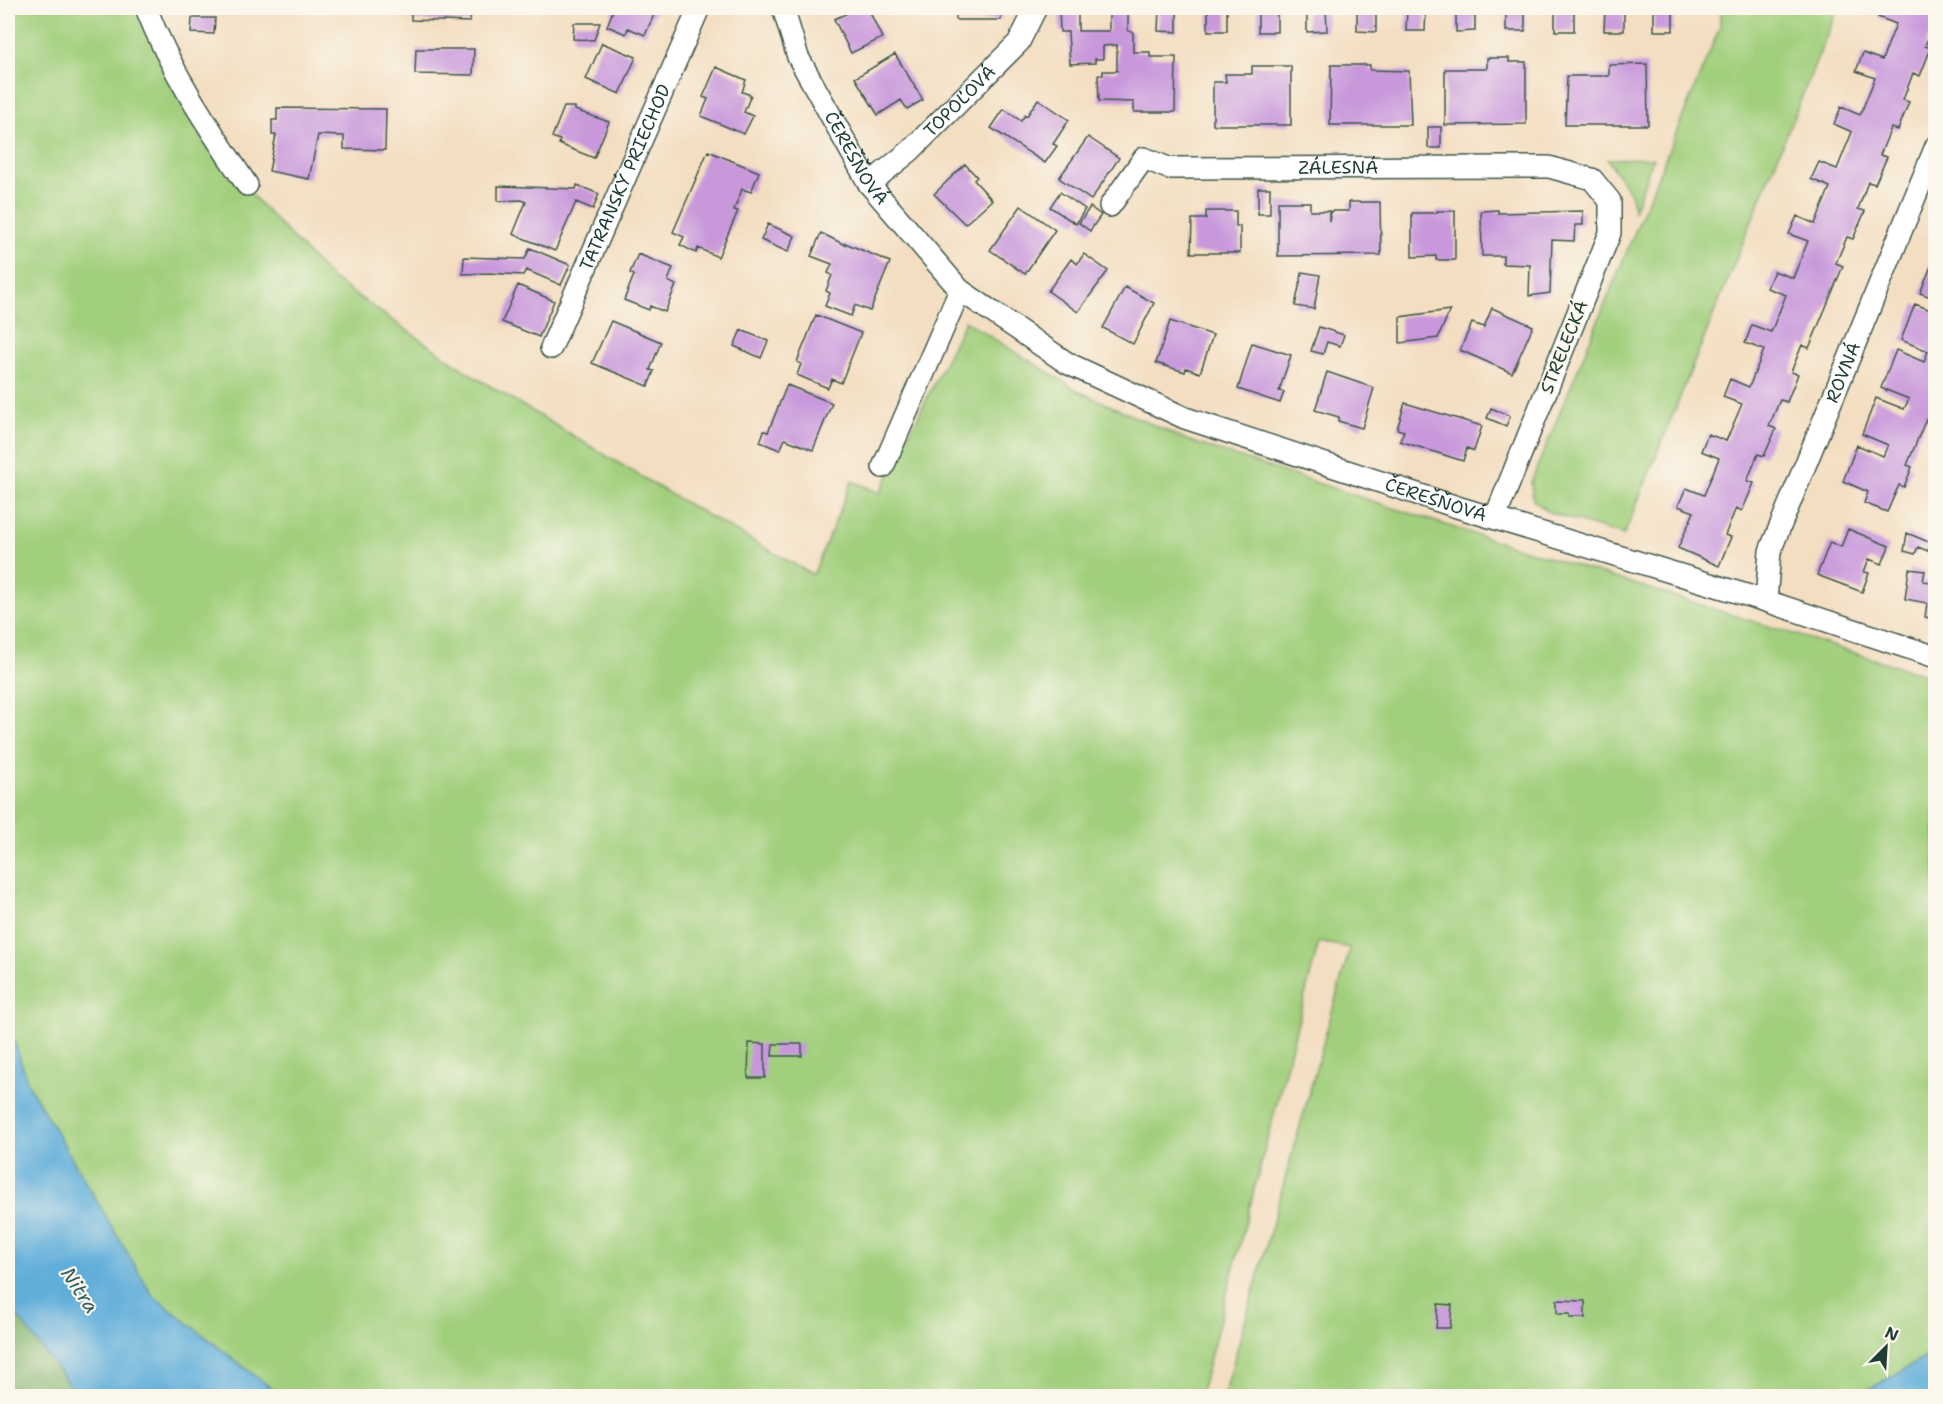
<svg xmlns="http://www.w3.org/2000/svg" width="1943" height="1404" font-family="'Shantell Sans',sans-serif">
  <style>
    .green { fill: #a2cf7d; stroke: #608658; stroke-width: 1.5 }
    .forest { fill: #81b26c; stroke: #507850; stroke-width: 1.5 }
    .water { fill: #60aeda; stroke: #407687; stroke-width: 1.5 }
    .building { fill: #c898db }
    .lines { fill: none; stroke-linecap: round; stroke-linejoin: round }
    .street-casing { stroke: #3f5549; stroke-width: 24 }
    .street { stroke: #fff; stroke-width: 21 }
    .labels { text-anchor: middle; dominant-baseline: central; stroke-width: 4.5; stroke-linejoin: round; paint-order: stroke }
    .street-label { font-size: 18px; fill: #1f3d34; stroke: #fbf7ec }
    .water-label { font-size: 20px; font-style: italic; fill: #325f66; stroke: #fbf7ec }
  </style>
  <rect width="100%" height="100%" fill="#fbf7ec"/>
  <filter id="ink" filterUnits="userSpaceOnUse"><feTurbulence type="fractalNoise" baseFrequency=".0167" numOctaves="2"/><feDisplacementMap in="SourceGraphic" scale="12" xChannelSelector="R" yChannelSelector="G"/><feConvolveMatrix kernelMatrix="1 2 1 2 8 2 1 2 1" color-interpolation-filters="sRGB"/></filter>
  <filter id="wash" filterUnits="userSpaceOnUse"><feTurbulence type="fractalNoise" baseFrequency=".008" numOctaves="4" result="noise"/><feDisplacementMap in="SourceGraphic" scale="24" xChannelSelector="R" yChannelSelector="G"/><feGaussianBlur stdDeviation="1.35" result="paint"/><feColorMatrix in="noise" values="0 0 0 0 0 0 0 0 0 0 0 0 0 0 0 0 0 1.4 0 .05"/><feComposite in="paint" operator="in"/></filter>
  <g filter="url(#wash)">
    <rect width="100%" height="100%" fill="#f3dec1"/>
    <path class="green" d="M8,8H147L190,96L252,195L330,277L475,377L670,494L813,575L852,481L880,493L965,321L1080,392L1189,441L1461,530L1935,678V1352L1857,1396H1224L1350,948L1319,942L1200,1396H281L152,1295L28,1084L8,1021Z
      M1720,8H1838L1624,535L1551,513L1533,500L1531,482L1720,27Z
      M1653,158L1634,212L1631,194L1607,159Z"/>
    <path class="forest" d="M8,1300L11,1308L78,1396H8Z"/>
    <path class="water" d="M8,1021L28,1084L152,1295L281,1396H78L11,1308L8,1300Z
      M1935,1352V1396H1857Z"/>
    <g id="blocks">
      <path class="building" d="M411,8H471L470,22L411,20Z
        M614,8H657L645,35L628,28L626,34L607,26Z
        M859,8H868L882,38L851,53L834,19Z
        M956,8H1001V20H956Z
        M1059,8H1078V31H1109V8H1128V31L1133,32V52H1150V57H1176L1175,112H1134V102L1099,101L1098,75H1103V71H1117V45L1103,46V59H1095V63L1070,64L1068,32H1060Z
        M1159,8H1177V32L1158,31Z
        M1208,8H1227V31H1208Z
        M1258,8H1277V32H1258Z
        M1307,8H1326L1327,31L1307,32Z
        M1357,8H1376V32L1357,31Z
        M1407,8H1426L1425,31H1406Z
        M1456,8H1475V31L1456,32Z
        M1506,8H1525V31H1506Z
        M1555,8H1574V31H1555Z
        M1605,8H1624V31H1604Z
        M1654,8H1673V31H1654Z
        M1882,8H1936V20L1925,46L1931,48L1920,76L1913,73L1903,100L1909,102L1898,130L1891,128L1880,155L1887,157L1875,184L1868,182L1858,209L1865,211L1853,239L1847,237L1836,263L1843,266L1809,348L1802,345L1791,372L1798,374L1787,402L1780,400L1769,426L1776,429L1764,456L1758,454L1747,481L1754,483L1742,511L1736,508L1725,535L1731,537L1719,566L1678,548L1694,512L1678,506L1686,488L1704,495L1719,458L1701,451L1708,434L1726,441L1742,404L1723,397L1730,379L1749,387L1764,350L1745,343L1752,325L1771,332L1786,295L1767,288L1774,271L1793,278L1808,241L1789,234L1797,216L1815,224L1830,187L1811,179L1819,162L1837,169L1852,132L1834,124L1841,107L1860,115L1875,78L1856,71L1863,53L1882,60L1896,24L1878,17Z
        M192,18H215L214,34L191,33Z
        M574,23H600L594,40L573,39Z
        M602,43L636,57L620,94L586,79Z
        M416,49H474L473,75L415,74Z
        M895,54L923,100L907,109L901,100L878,115L855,78Z
        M1487,58H1509V62H1526V124L1445,125V69H1487Z
        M1647,64L1648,125H1565L1567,76H1609V65Z
        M1331,65H1370V70L1409,71L1411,125H1330Z
        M1252,66H1291V125H1213V82H1226L1225,74H1252Z
        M716,67L746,80L742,92L751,95L744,112L753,116L744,134L701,116L708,99L703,97Z
        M1038,99L1069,120L1053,144L1057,146L1045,163L991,128L1004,109L1021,121L1025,115L1027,116Z
        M564,107H575V110L609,122L594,158L559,144L560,140L552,137Z
        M277,108L386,109L385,150L344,149V136L318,135L309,179L269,171L276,135H272V120H277Z
        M1428,127H1441V148H1428Z
        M1088,137L1119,158L1091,200L1059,178Z
        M708,151L759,172L751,192L742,189L734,210L738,211L718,257L698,248L696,253L680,245L684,237L673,232Z
        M965,164L977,177L974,180L992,200L965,224L934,194Z
        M577,185L599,194L593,209L576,202L555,251L513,234L526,202L522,200L498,201V186L576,189Z
        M1258,188H1270V214H1258Z
        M1060,192L1085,209L1076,224L1050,207Z
        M1278,202H1310V211H1329V221L1331,211H1349V202H1380L1381,255L1278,256Z
        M1021,206L1055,230L1025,274L990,250Z
        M1090,207L1101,215L1090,231L1079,223Z
        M1498,210V213L1583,211V225H1575L1574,241L1552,240L1550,293L1529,296L1530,265L1503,264V256H1482L1481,211Z
        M1206,211H1236V226H1240V253H1191L1192,219H1206Z
        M1437,211H1455V260H1436V256L1412,257V213H1437Z
        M768,224L795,236L788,252L761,240Z
        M821,233L845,245V243L890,262L870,311L855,305L851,316L825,306L830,293L826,291L832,275L828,273L832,264L811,256Z
        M530,248L570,265L561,285L526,270L523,275L489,273L463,274L464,257L525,259Z
        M638,254L673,268L668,281L676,285L665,312L650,306L649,310L624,300L634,275L630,273Z
        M1084,254L1108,271L1078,312L1048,291L1071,259L1077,264Z
        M1936,254V299L1920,293Z
        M1302,272L1320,275L1314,309L1295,306Z
        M518,285L554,301L539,337L502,322Z
        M1125,287L1154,303L1133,344L1103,328Z
        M1915,304L1936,312V401L1932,408L1936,411L1932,420L1926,419L1907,465L1912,467L1904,487L1899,485L1887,512L1864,503L1868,492L1843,481L1857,445L1883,456L1888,445L1862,434L1876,398L1904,409L1909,399L1881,388L1896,350L1924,362L1928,351L1901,340Z
        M1492,308L1533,326L1512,373L1460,350L1472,323L1484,327Z
        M1450,310L1438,338L1400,343V317Z
        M816,315L861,333L841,383L832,379L828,388L797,375L801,364L797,362Z
        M611,321L661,342L650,370L654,371L648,386L592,363Z
        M1170,321L1213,335L1200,373L1186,368L1185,372L1156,363Z
        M1319,327L1344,335L1340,346L1327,342L1323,354L1311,351Z
        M741,330L768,341L761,358L734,346Z
        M1252,343L1291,355L1279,391L1284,392L1280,403L1238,389Z
        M1327,372L1374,388L1362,428L1338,421L1339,417L1315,410Z
        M787,385L832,403L813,450L785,439L780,450L760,442L764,431L768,432Z
        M1405,403L1482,426L1474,451L1467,448L1463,461L1400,441L1404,431L1397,429Z
        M1491,408L1510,416L1506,426L1487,418Z
        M1848,529L1889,546L1882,564L1869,559L1864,572L1869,573L1862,592L1817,575L1830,542L1841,547Z
        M1907,533L1931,543L1928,551L1918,547L1915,554L1904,551Z
        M1909,569L1925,571L1923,581L1936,583V619L1925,617L1927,603L1905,599Z
        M749,1043L765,1044V1078H748Z
        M773,1044H802V1056H772Z
        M1557,1300L1585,1301V1318H1570V1314H1557Z
        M1438,1304L1452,1305L1450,1328H1436Z"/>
    </g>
  </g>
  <g filter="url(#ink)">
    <use href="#blocks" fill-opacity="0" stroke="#3f5549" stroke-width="1.5"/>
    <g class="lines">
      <g class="street-casing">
        <g id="street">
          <path d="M146,8C171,72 209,128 247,185"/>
          <path id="s1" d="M783,8L798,57L869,184L960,290L1067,363L1185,418L1457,507L1766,601L1936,657"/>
          <path id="s2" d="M869,184L910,151L1019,42L1036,8"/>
          <path id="s3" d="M1110,206L1144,158L1168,168L1549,167L1592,179L1610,201V233L1495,518"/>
          <path id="s4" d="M551,348L699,8"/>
          <path d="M883,467L960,290"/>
          <path id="s5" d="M1766,601L1770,551L1936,146"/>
        </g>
      </g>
      <use href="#street" class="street"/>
    </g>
  </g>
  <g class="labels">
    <g class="street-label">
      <text stroke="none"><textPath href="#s2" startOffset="123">TOPOĽOVÁ</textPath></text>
      <text stroke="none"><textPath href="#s1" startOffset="168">ČEREŠŇOVÁ</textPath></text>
      <text stroke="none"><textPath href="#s3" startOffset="255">ZÁLESNÁ</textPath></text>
      <text stroke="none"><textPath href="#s4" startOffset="186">TATRANSKÝ PRIECHOD</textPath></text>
      <text transform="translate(1564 347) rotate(-68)">STRELECKÁ</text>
      <text stroke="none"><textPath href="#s5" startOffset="243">ROVNÁ</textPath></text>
      <text stroke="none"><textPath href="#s1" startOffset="860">ČEREŠŇOVÁ</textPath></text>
    </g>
    <g class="water-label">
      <text transform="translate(80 1290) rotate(56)">Nitra</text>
    </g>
  </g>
  <rect width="1943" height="1404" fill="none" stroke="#fbf7ec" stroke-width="30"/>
  <g transform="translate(1886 1347) rotate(24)" stroke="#fbf7ec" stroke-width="4.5" paint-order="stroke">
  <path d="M0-4.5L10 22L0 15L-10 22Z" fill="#1f3d34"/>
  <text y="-9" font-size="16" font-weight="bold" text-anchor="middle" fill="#1f3d34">N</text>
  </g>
</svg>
